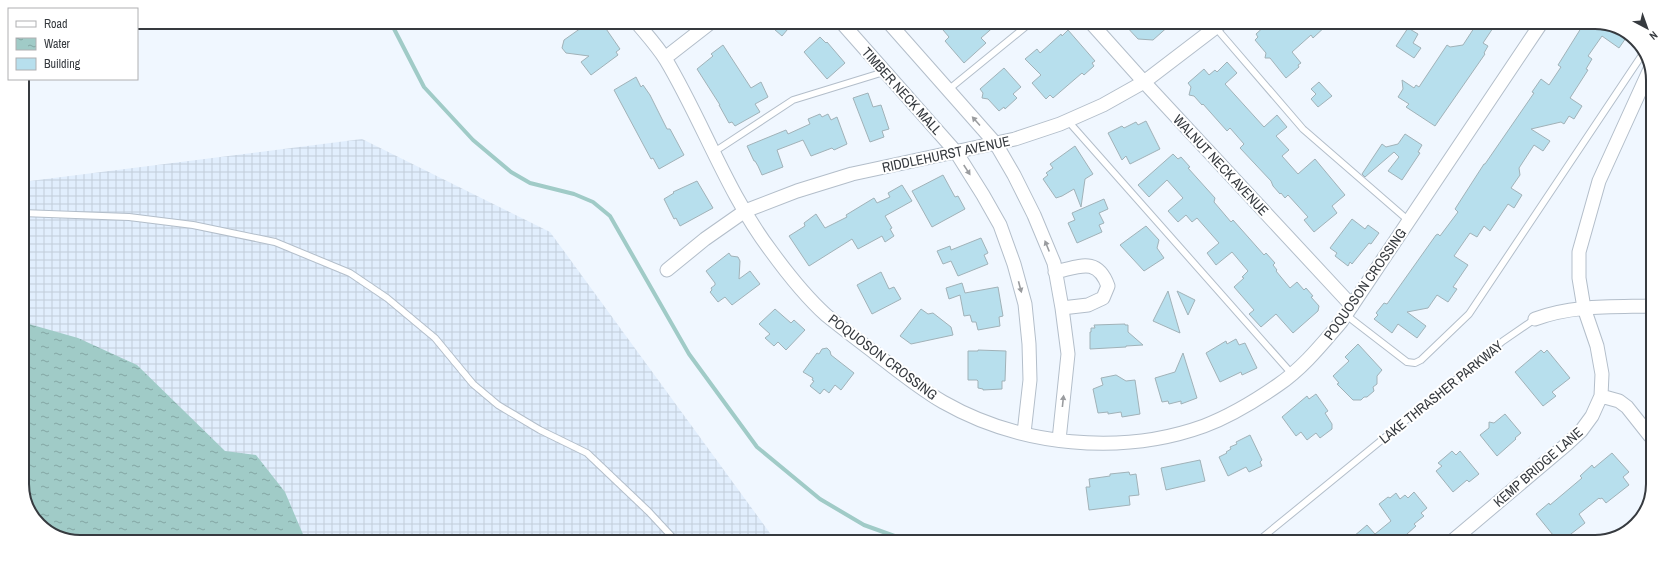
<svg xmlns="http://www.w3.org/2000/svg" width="1675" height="564" font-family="'Archivo Narrow',sans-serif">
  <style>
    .industrial { fill: url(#industrial-grid) }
    .water { fill: url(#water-ripples) }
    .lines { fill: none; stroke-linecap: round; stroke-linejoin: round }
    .stream { stroke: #a0cbc7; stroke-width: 4 }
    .building { fill: #b7dfed; stroke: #a1b2b8 }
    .service-casing { stroke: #b3beca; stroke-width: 8 }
    .minor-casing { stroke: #b3beca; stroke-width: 15 }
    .service { stroke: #fff; stroke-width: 6 }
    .minor { stroke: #fff; stroke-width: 13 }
    .oneway { fill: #9a9c9f }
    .labels { text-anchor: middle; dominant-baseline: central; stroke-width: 4; stroke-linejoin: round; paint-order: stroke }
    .street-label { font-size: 14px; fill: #363a3f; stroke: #fff }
    .rim { fill: none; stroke: #363a3f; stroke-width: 2 }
  </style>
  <defs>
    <pattern id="industrial-grid" width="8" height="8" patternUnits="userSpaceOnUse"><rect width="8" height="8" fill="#e1eefd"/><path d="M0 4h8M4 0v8" fill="none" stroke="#c2cdda"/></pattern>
    <pattern id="water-ripples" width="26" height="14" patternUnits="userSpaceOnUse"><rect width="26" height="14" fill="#a0cbc7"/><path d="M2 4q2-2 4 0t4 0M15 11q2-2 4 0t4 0" fill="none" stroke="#83a6a3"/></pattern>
  </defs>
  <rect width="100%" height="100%" fill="#f0f7ff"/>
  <path class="industrial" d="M362,139L550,232L775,540L61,539L34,520L22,488V182Z"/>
  <path class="water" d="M22,322L78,338L137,365L225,451L256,455L285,492L305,539H61L34,520L22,488Z"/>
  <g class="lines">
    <path class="stream" d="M391,23L424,87L473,140L511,172L530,183L574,194L593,202L610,216L689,354L757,447L820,499L864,525L900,538L902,541"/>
  </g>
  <path class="building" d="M577,23H602L620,49L616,52L618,55L591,75L581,62L589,56L566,53L562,48L564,40L581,28Z
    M767,23H793L782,36Z
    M949,24H997L981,38L986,43L964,63L945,41L949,37L943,30Z
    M1124,24H1171L1153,40L1138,39Z
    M1267,24H1328L1313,38L1311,35L1292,52L1301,63L1298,65L1299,67L1286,78L1270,58H1265L1266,53L1255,40L1258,37L1256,34Z
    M1476,25H1495L1483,43L1488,46L1484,53L1485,54L1435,126L1406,107L1409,104L1398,97L1403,89L1402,80L1414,88L1416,85L1419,87L1447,45L1450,47L1463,45Z
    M1583,25H1613L1628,35L1619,48L1602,36L1588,56L1592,59L1586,69L1588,70L1570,98L1582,106L1574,119L1569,116L1564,124L1561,122L1531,129L1550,141L1543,151L1534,145L1519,168L1520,175L1511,188L1522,195L1514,208L1508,204L1490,231L1484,226L1477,237L1470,233L1454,256L1468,265L1453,287L1457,289L1448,302L1437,295L1428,308L1407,312L1426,326L1417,338L1398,324L1392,333L1374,319L1378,315L1376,313L1384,303L1387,304L1436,235L1438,234L1440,236L1458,212L1455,209L1484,164H1485L1534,93L1532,92L1541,79L1549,85L1561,67L1558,65Z
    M1408,28L1418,34L1413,43L1421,48L1414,58L1396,46Z
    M1068,30L1095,61L1092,63L1094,66L1084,75L1082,73L1053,98L1050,95L1046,99L1032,83L1041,75L1025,59L1037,49L1040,53L1061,34L1062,36Z
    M820,37L826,43L827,42L845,63L827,79L804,52Z
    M723,45L751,88L761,82L768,97L755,104L760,112L735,126L732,122L729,123L719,105H720L697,69L713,56L711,54Z
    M1227,62L1237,73L1225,84L1264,127L1277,115L1287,127L1276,136L1289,150L1282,156L1298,174L1315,159L1345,195L1332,206L1337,213L1314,232L1304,220L1308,217L1288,195L1285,198L1281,193L1280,194L1273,186L1271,181L1240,148L1244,144L1230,128L1227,131L1203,104L1202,105L1194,96L1189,95L1191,87L1188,83L1204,69L1209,75L1215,70L1217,72Z
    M1004,68L1021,87L1013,94L1017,98L1005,109L1004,107L999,111L988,99L982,98L983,93L980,89Z
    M636,77L641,87L643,85L650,95L667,129H670L684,155L659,169L653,158L651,159L614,90Z
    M1319,82L1332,96L1318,107L1311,99L1316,94L1311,89Z
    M868,93L873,107L881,105L889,129L882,131L884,137L870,142L853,98Z
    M820,114L822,117L828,114L831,120L837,117L847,144L834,150L832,148L811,156L803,140L777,150L783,167L762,175L758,166L755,161H754L747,146L786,130L788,134L810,124L808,119Z
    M1146,121L1160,149L1130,164L1126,156L1122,160L1108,133L1122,126L1124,128L1136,122L1138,125Z
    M1405,134L1422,145L1418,152L1420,153L1402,180L1388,171L1399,157L1394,152L1365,177L1362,174L1382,144L1386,147L1398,144Z
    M1075,146L1093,174L1085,179L1081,207L1074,189L1062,196L1056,198L1043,179L1048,175L1046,173L1053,168L1050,164Z
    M1173,154L1178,159L1181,157L1190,167L1188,168L1215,198L1214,202L1231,222L1233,220L1264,255L1266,253L1275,263L1273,265L1277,270L1276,271L1290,288L1297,282L1304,290L1306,288L1313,296L1311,297L1319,306L1318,311L1293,333L1276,314L1261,327L1249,314L1254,310L1234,287L1244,278L1242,277L1248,271L1232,252L1216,265L1207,253L1219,243L1197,218L1192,222L1186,215L1178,222L1168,211L1183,198L1167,180L1149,197L1138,185Z
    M943,175L955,197L958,196L965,209L932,227L912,191Z
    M697,181L713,208L680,226L676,218L674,219L664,199L674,193L673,192Z
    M902,185L912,201L885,216L892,228L890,229L894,236L885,242L882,236L858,249L852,239L809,266L789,236L805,226L804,223L816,214L825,228L847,217L846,215L874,198L877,203L890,197L888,193Z
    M1104,199L1108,209L1099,213L1104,223L1099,225L1102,232L1077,243L1068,223L1075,220L1072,213Z
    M1352,219L1365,229L1368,225L1379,233L1371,244L1369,243L1352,264L1350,262L1348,266L1335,256L1337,253L1330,248Z
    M1146,226L1159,240L1157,248L1164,258L1144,271L1120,245Z
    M981,238L988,253L984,255L988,264L958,276L951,261L943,264L937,251L950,246L951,250Z
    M729,253L731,256L738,257L740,261L739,279L750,271L760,284L732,305L725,297L718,302L710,292L712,290L711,288L715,285V283L706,271Z
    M881,272L889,289L894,287L901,299L872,314L857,285Z
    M962,283L965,293L998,287L1003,316L999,317L1000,326L978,330L976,322H972L970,315L964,316L960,295L949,299L946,288Z
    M1168,291L1180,333L1153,321Z
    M1177,291L1195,300L1188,315Z
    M775,309L791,323L794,320L805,330L786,350L778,342L774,346L765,338L770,334L759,324Z
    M921,309L928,314L933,313L951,327L953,335L911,344L900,336Z
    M1125,324V325H1128V332L1143,345L1126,346V347L1090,349V332H1091V328H1095L1094,325Z
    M1236,339L1239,345L1245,343L1257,368L1242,375L1241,372L1220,382L1206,353L1226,341L1227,344Z
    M1358,344L1382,370L1377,376V384L1373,387L1374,391L1367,397H1364L1361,400H1353L1337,384L1339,383L1333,376L1349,361L1345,357Z
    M827,348L830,351L831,355L854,373L841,390L835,385L829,393L824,389L820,394L810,386L814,381L812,380L813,378L803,372L817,353L819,354L822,349Z
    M978,350L1006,351L1005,381H1002V389L983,390V389L978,388V381L977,380H968V351H978Z
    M1541,350L1544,353L1547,350L1570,378L1552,392L1556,396L1543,406L1515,372Z
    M1183,353L1197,398L1181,404V401L1169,404L1168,401L1162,402L1155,378L1175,372Z
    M1116,375L1126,381L1135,380L1140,414L1122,417L1121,412L1108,414V412L1098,413L1093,389L1103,385L1101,378Z
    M1316,394L1328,411L1325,413L1332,424V429L1320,438L1316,433L1307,440L1301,432L1296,436L1282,417L1307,396L1309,399Z
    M1505,414L1521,433L1515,438L1516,439L1497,456L1480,435L1489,428V422L1494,423Z
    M1250,435L1262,460L1260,462L1262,466L1249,472L1246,467L1228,476L1219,457L1227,453L1226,452L1231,449L1230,447L1237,444L1236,442Z
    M1452,451L1456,455L1460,451L1479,474L1469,482L1467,480L1453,492L1436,471L1442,466L1438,463Z
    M1612,453L1629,472L1623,477L1629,485L1606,503L1602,498L1600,499L1599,498L1579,514L1585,523L1562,541L1558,535H1553L1536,514L1549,503L1550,505L1582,478L1580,476L1592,465L1594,468Z
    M1200,460L1205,481L1166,490L1161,468Z
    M1129,472L1130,475L1136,474L1139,495L1129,496L1130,505L1089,510L1086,487H1090L1089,479L1110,476V474Z
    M1414,492L1427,508L1421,513L1424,516L1414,524L1416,526L1398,542H1347L1367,525L1375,534L1391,521L1379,504L1388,497L1390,498L1396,493L1400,499L1405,495L1408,498Z"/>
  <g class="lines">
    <g class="service-casing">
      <path id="service" d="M1216,28L1303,129L1409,221
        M948,90L1029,24
        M1068,121L1292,374
        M714,152L793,100L884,72
        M22,213L129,217L193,225L275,242L350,273L387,298L435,338L473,384L498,405L540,430L587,453L649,512L675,540
        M1346,315L1407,362L1415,363L1421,360L1469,314L1644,52
        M1258,541L1503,341L1535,319"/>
    </g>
    <g class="minor-casing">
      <path id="minor" d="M637,23C647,35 658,47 666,60C703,122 727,193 771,251C787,273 805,296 826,315C842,328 858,340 875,353C897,370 919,388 943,402C1020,446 1121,456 1204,426C1230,416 1255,401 1278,385C1303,368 1322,344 1341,322L1540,25
        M842,23L956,152L983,195L1000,225L1014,264L1025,304L1029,344L1030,380L1024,433
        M890,24L996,144L1014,175L1034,215L1054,263L1062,308L1068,354L1059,440
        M1092,24L1144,82L1352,306
        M665,58L710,23
        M667,270L705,239L745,211L797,191L852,174L1015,139L1060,124L1103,105L1144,82L1220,24
        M1055,272C1079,267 1097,256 1108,286L1103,298L1088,305L1062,308
        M1535,319C1572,305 1612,307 1651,306
        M1601,396L1619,401L1627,407L1650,436
        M1451,542L1567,444L1581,431L1592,416L1601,396L1602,374L1597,346L1584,308L1579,278V252L1599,181L1650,69"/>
    </g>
    <use href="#service" class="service"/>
    <use href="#minor" class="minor"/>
  </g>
  <defs><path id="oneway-solid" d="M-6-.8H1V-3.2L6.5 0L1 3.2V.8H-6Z"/></defs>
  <g class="oneway">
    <use href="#oneway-solid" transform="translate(976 121) rotate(-132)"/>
    <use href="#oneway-solid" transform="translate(967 170) rotate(57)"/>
    <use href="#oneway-solid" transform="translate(1047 246) rotate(-112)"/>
    <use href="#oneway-solid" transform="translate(1020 287) rotate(75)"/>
    <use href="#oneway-solid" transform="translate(1063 401) rotate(-84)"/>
  </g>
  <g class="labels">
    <g class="street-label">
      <text transform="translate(902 91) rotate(48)">TIMBER NECK MALL</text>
      <text transform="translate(946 154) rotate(-12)">RIDDLEHURST AVENUE</text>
      <text transform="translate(1221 165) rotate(47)">WALNUT NECK AVENUE</text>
      <text transform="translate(1365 284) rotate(-55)">POQUOSON CROSSING</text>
      <text transform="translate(883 357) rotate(37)">POQUOSON CROSSING</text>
      <text transform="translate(1441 392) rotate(-39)">LAKE THRASHER PARKWAY</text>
      <text transform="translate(1538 467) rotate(-41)">KEMP BRIDGE LANE</text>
    </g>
  </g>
  <path d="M0 0H1675V564H0ZM80 29H1595A51 51 0 0 1 1646 80V484A51 51 0 0 1 1595 535H80A51 51 0 0 1 29 484V80A51 51 0 0 1 80 29Z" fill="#fff" fill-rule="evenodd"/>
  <path class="rim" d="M80 29H1595A51 51 0 0 1 1646 80V484A51 51 0 0 1 1595 535H80A51 51 0 0 1 29 484V80A51 51 0 0 1 80 29Z"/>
  <rect x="8" y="8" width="130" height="72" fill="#ffffff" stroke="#afb0b2"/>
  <rect x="16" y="21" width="20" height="6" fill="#ffffff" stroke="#afb0b2"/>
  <text x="44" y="28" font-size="12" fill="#363a3f">Road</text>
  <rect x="16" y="38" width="20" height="12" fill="url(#water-ripples)" stroke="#afb0b2"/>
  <text x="44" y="48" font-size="12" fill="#363a3f">Water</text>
  <rect x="16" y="58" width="20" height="12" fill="#b7dfed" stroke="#afb0b2"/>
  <text x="44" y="68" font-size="12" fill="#363a3f">Building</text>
  <g transform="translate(1647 28) rotate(139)" stroke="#ffffff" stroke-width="3" paint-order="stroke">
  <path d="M0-3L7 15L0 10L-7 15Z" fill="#363a3f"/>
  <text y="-6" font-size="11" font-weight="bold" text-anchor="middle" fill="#363a3f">N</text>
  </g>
</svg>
